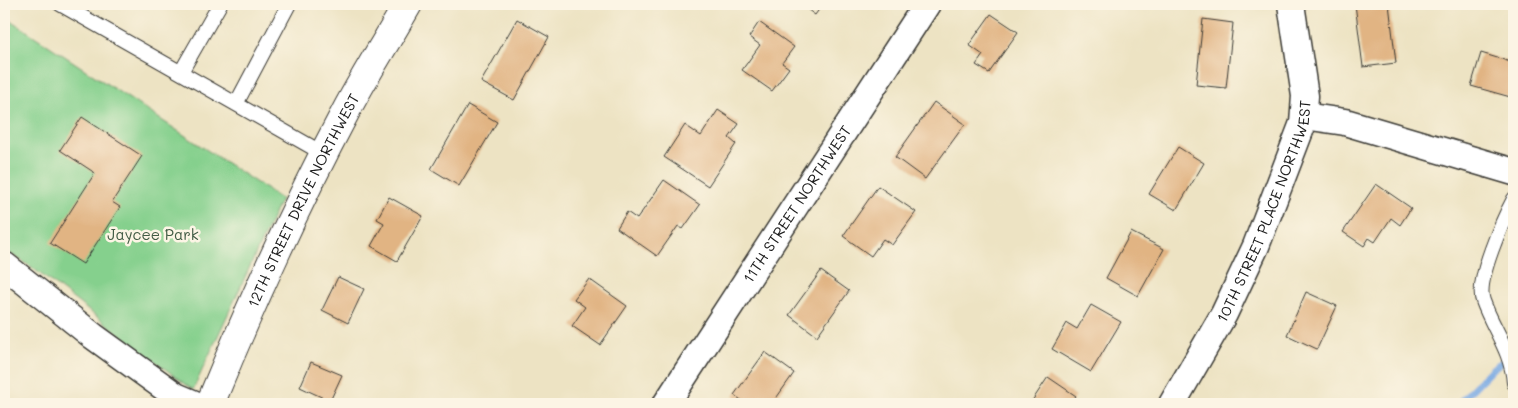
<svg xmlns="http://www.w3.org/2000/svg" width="1518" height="408" font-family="Mali,sans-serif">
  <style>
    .green { fill: #85d08d; stroke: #507654 }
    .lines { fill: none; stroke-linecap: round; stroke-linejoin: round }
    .stream { stroke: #78a9e3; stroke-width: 7 }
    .building { fill: #e1b483 }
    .service-casing { stroke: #3b3a35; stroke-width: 16 }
    .minor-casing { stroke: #3b3a35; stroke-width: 29 }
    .tertiary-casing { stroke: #3b3a35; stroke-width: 30 }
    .service { stroke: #fff; stroke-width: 14 }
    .minor { stroke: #fff; stroke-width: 26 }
    .tertiary { stroke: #fff; stroke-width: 28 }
    .labels { text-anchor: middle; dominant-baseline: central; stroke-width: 5; stroke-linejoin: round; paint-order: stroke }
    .street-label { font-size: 15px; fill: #1c1c1c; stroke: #fcf5e5 }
    .park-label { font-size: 15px; fill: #415b44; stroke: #fcf5e5 }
  </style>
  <rect width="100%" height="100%" fill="#fcf5e5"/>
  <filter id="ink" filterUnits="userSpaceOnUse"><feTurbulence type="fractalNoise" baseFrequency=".02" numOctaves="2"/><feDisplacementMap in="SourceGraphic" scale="10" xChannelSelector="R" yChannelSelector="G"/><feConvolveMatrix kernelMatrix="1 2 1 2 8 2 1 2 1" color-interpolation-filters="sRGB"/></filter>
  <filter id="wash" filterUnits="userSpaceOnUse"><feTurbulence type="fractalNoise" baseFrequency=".0096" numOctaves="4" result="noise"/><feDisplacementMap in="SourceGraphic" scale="20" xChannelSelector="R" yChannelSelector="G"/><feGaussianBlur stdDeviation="1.12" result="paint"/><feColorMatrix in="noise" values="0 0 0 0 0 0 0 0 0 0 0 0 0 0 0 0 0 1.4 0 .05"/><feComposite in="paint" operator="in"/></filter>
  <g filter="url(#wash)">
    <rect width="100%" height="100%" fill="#ede3c3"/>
    <path class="green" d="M4,16L281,199L193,390L30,266L4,250Z"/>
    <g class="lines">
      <path class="stream" d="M1458,404L1492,369L1514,353"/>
    </g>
    <g id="blocks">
      <path class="building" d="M800,4H823L815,15Z
        M1355,4H1389L1396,63L1363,67Z
        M991,14L1018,32L989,73L976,65L983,55L969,45Z
        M517,19L549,37L514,100L481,82Z
        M1203,19L1233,23L1226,88L1196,85Z
        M759,22L794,47L782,63L789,68L772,91L742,70L760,45L749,37Z
        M1481,53L1514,63V98L1471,86Z
        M934,102L965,124L925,179L895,157Z
        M468,105L497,122L459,186L431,169Z
        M718,110L739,124L729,138L736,144L708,186L664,157L685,125L701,136Z
        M82,117L142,156L112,202L120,207L83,264L50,243L95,173L60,150Z
        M1178,147L1204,163L1176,210L1149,194Z
        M664,180L700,205L683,229L678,226L657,256L617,228L627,212L637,219Z
        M1376,184L1411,208L1400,225L1391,218L1375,242L1369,238L1364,246L1343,232Z
        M878,186L916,212L892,245L883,239L871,256L843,236Z
        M389,197L423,216L397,261L371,246L384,223L377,219Z
        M1131,232L1164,249L1138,296L1106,278Z
        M821,271L849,291L817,336L789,315Z
        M338,277L364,289L348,323L322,310Z
        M589,279L627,306L600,345L572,326L585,307L574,299Z
        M1306,292L1337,306L1317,349L1287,335Z
        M1091,305L1121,322L1091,372L1052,349L1067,323L1077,329Z
        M765,352L794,373L772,404H747L734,395Z
        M311,362L342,375L330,401L300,387Z
        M1048,377L1076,396L1070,404H1030Z"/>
    </g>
  </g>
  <g filter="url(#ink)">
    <use href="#blocks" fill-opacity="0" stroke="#3b3a35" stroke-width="1"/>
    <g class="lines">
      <g class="service-casing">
        <path id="service" d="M60,4L324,154
          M181,72L220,4
          M236,104L289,4
          M1514,199C1504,218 1475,281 1483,301C1493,329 1512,352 1514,383"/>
      </g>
      <g class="minor-casing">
        <g id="minor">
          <path d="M1304,116L1345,122L1514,172"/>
          <path d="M4,265L93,336L176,396L195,404"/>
          <path id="s1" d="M666,404L927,4"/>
          <path id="s2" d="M1172,404L1224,314L1256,246L1303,123L1305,96L1291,4"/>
        </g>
      </g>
      <g class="tertiary-casing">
        <g id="tertiary">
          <path id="s3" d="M210,404C251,304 296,205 347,109C366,73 388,39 408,4"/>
        </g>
      </g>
      <use href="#service" class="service"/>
      <use href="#minor" class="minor"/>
      <use href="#tertiary" class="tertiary"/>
    </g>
  </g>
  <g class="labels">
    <g class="street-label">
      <text stroke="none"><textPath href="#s3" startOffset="224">12TH STREET DRIVE NORTHWEST</textPath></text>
      <text stroke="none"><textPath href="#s1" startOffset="239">11TH STREET NORTHWEST</textPath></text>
      <text stroke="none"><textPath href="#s2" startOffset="215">10TH STREET PLACE NORTHWEST</textPath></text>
    </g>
    <g class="park-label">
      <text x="153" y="234">Jaycee Park</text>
    </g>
  </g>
  <rect width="1518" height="408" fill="none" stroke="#fcf5e5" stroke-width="20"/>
</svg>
